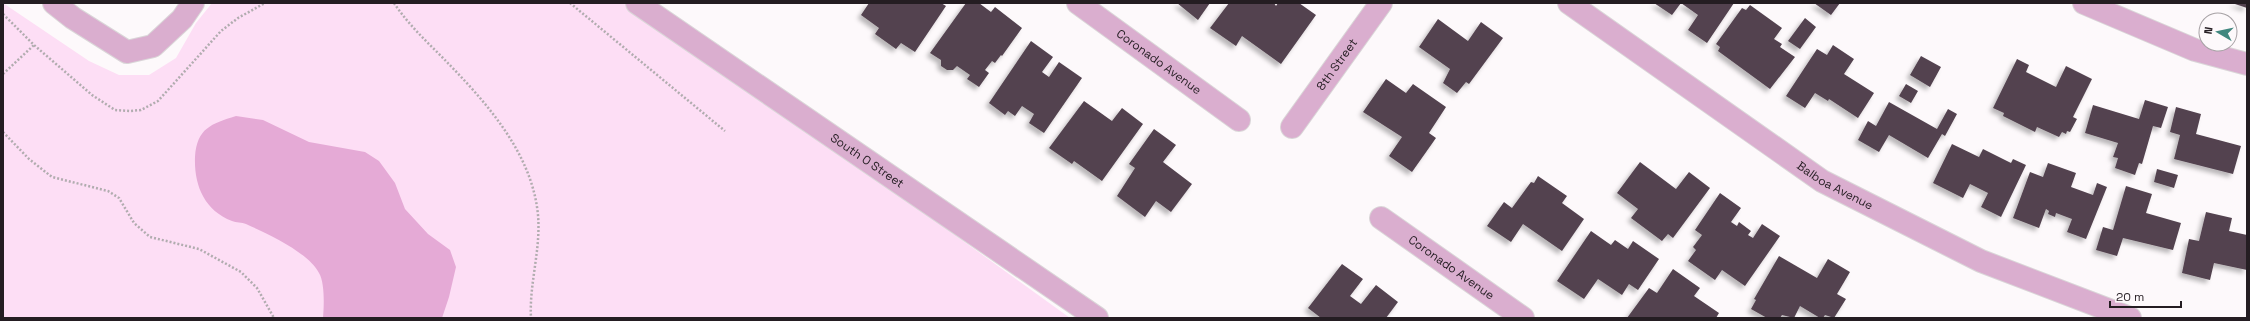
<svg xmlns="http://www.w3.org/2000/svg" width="2250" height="321" font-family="'Space Grotesk',sans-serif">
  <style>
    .green { fill: #fddef5 }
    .water { fill: #e5aad6 }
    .building { fill: #53434f; filter: url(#shadow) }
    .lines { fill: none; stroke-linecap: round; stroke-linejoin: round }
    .minor-casing { stroke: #dad6d8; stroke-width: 24 }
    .tertiary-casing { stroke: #dad6d8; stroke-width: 24 }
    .path { stroke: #b1acaf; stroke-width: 2.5; stroke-dasharray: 2 2; stroke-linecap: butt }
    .minor { stroke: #daaecf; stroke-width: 22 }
    .tertiary { stroke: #daaecf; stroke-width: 22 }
    .labels { text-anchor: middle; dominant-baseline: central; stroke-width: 4; stroke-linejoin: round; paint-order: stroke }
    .street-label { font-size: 12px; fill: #241d22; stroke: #fdf9fb }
  </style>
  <defs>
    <filter id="shadow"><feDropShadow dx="-3.5" dy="3.5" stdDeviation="2" flood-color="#0004"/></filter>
  </defs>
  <rect width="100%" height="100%" fill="#fdf9fb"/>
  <path class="green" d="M3,3L89,61L119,75H149L176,58L196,23L212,3H628L833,147L1070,318H3Z"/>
  <path class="water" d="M236,116L263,120L309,142L365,152L379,161L395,183L405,209L428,234L450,250L456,267L449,297L442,318H323C324,306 325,283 319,273C308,252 268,234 246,224C242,222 236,223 232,221C204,210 194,185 195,157C197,128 211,124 236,116Z"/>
  <path class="building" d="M869,3H941L946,6L915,52L901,43L896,49L875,34L879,28L861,15Z
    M966,3H979L991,12L995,7L1022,28L1002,56L1001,55L995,63L992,61L985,70L989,73L979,87L967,79L970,75L957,66L953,70H947L941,66V60L930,53Z
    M1177,3H1210L1198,20Z
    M1229,3H1274L1276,6L1278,3H1299L1316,15L1281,64L1242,36L1236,46L1210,28Z
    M1654,3H1681L1672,15Z
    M1681,3H1734L1707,43L1688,30L1698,15Z
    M1814,3H1840L1831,15Z
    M2232,3H2247V8Z
    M1750,5L1782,28L1774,39L1782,44L1780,47L1795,57L1770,89L1718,51L1720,47L1716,44L1742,8L1746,10Z
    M1805,18L1816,27L1800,49L1788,41Z
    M1438,19L1468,41L1481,22L1503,38L1469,84L1466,82L1457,93L1443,83L1450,69L1419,47Z
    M1031,41L1053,57L1042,72L1049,77L1059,62L1082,78L1044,133L1029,123L1034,114L1022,106L1015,116L1008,111L1005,115L989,103Z
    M1833,45L1854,59L1844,74L1874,93L1858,118L1829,99L1828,101L1815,93L1805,108L1786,96L1817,49L1827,55Z
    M1921,56L1941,67L1930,87L1910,75Z
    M2017,59L2029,65L2026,72L2056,87L2066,66L2092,79L2073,117L2077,119L2070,132L2067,131L2066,134L2062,132L2059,137L2037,127L2035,132L2003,116L2004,113L1993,108Z
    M1386,79L1406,93L1413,84L1446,107L1429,133L1436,138L1412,172L1389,156L1402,137L1363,112Z
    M1906,84L1918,91L1911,103L1899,96Z
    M2145,100L2168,107L2161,128L2153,126L2142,164L2139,163L2135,175L2115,168L2118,158L2113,157L2118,143L2085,133L2093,105L2139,119Z
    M1084,101L1112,121L1122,108L1143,124L1102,181L1074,161L1072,164L1049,148Z
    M1889,102L1937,129L1948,109L1957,114L1945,136L1942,134L1928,158L1889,135L1879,152L1858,140L1868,121L1876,126Z
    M2176,107L2201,114L2196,134L2241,146L2233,174L2174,159L2180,135L2170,132Z
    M1154,129L1176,145L1163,162L1192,184L1171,212L1156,201L1145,217L1117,196L1135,168L1129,164Z
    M1952,144L1979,157L1983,149L2011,163L2013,159L2026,165L2001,217L1981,207L1988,193L1970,184L1963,198L1933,183Z
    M1640,162L1676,189L1689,172L1710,188L1673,238L1668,234L1662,241L1631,218L1638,209L1617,193Z
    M2048,163L2076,173L2071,187L2093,195L2097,183L2107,187L2086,239L2067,232L2072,219L2056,213L2055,217L2048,214L2049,211L2046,209L2039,228L2013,218L2030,172L2043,177Z
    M2157,169L2178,175L2174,188L2154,182Z
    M1538,176L1567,196L1562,203L1584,219L1562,251L1523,224L1511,242L1487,226L1504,202L1512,208L1531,182L1534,183Z
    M2126,186L2152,194L2146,213L2181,223L2173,250L2123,238L2117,256L2096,250L2103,227L2113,230Z
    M1720,193L1741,208L1731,222L1737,226L1739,222L1751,231L1748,235L1753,238L1762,224L1780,236L1745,286L1722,270L1715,280L1688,261L1696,250L1693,247L1702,235L1695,230Z
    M2206,212L2232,218L2229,231L2247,235V270L2214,263L2210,280L2182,273L2189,239L2199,241Z
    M1591,231L1611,245L1615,240L1628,249L1633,241L1659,259L1638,290L1629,284L1622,295L1598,279L1584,299L1557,281Z
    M1779,256L1817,278L1828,259L1850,272L1837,294L1846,299L1834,318L1825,315L1823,318H1820L1800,306L1794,318L1782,315L1780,318H1767L1751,309L1756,300L1754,299Z
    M1342,264L1363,279L1350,296L1361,304L1376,285L1398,302L1386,318H1321L1308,308Z
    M1673,269L1700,288L1694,296L1719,313L1716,318H1627L1649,288L1657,293Z"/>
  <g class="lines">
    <g class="minor-casing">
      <g id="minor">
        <path d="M54,3L73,18L127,52L153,46L182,19L193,3"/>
        <path id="s1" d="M637,3L1097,318"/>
        <path id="s2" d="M1078,3L1239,120"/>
        <path id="s3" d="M1569,3L1822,181L1981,261L2130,318"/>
        <path id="s4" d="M1292,127L1381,3"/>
        <path id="s5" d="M1381,218L1523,318"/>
      </g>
    </g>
    <g class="tertiary-casing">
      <path id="tertiary" d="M2084,3L2195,50L2247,64"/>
    </g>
    <path class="path" d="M394,3C408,24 425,40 442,57C485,101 532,152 538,215C541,250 529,284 531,318
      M570,3L725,131
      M3,14L34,45L92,95L115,110L130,111L141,110L158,101L221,31L238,18L265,3
      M3,74L34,45
      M3,132L29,159L52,177L108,191L119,198L134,223L150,237L199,249L241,272L257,288L274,318"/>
    <use href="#minor" class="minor"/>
    <use href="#tertiary" class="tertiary"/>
  </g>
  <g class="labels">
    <g class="street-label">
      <text stroke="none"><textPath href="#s2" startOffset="100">Coronado Avenue</textPath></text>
      <text stroke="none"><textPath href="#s4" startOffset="77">8th Street</textPath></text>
      <text stroke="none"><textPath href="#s1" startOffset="279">South O Street</textPath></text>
      <text stroke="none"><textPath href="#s3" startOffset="323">Balboa Avenue</textPath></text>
      <text stroke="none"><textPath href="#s5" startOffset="86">Coronado Avenue</textPath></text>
    </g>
  </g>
  <rect width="2250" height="321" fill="none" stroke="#241d22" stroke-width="8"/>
  <g transform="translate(2218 32) rotate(279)"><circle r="19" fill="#fdf9fb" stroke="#a6a1a4"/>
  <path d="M0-3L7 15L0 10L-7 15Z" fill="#40877f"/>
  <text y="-6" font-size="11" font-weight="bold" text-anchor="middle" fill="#241d22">N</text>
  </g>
  <path d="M2110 301v6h71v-6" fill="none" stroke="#241d22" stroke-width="2"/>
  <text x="2116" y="301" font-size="12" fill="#241d22" stroke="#fdf9fb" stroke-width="3" paint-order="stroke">20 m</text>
</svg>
